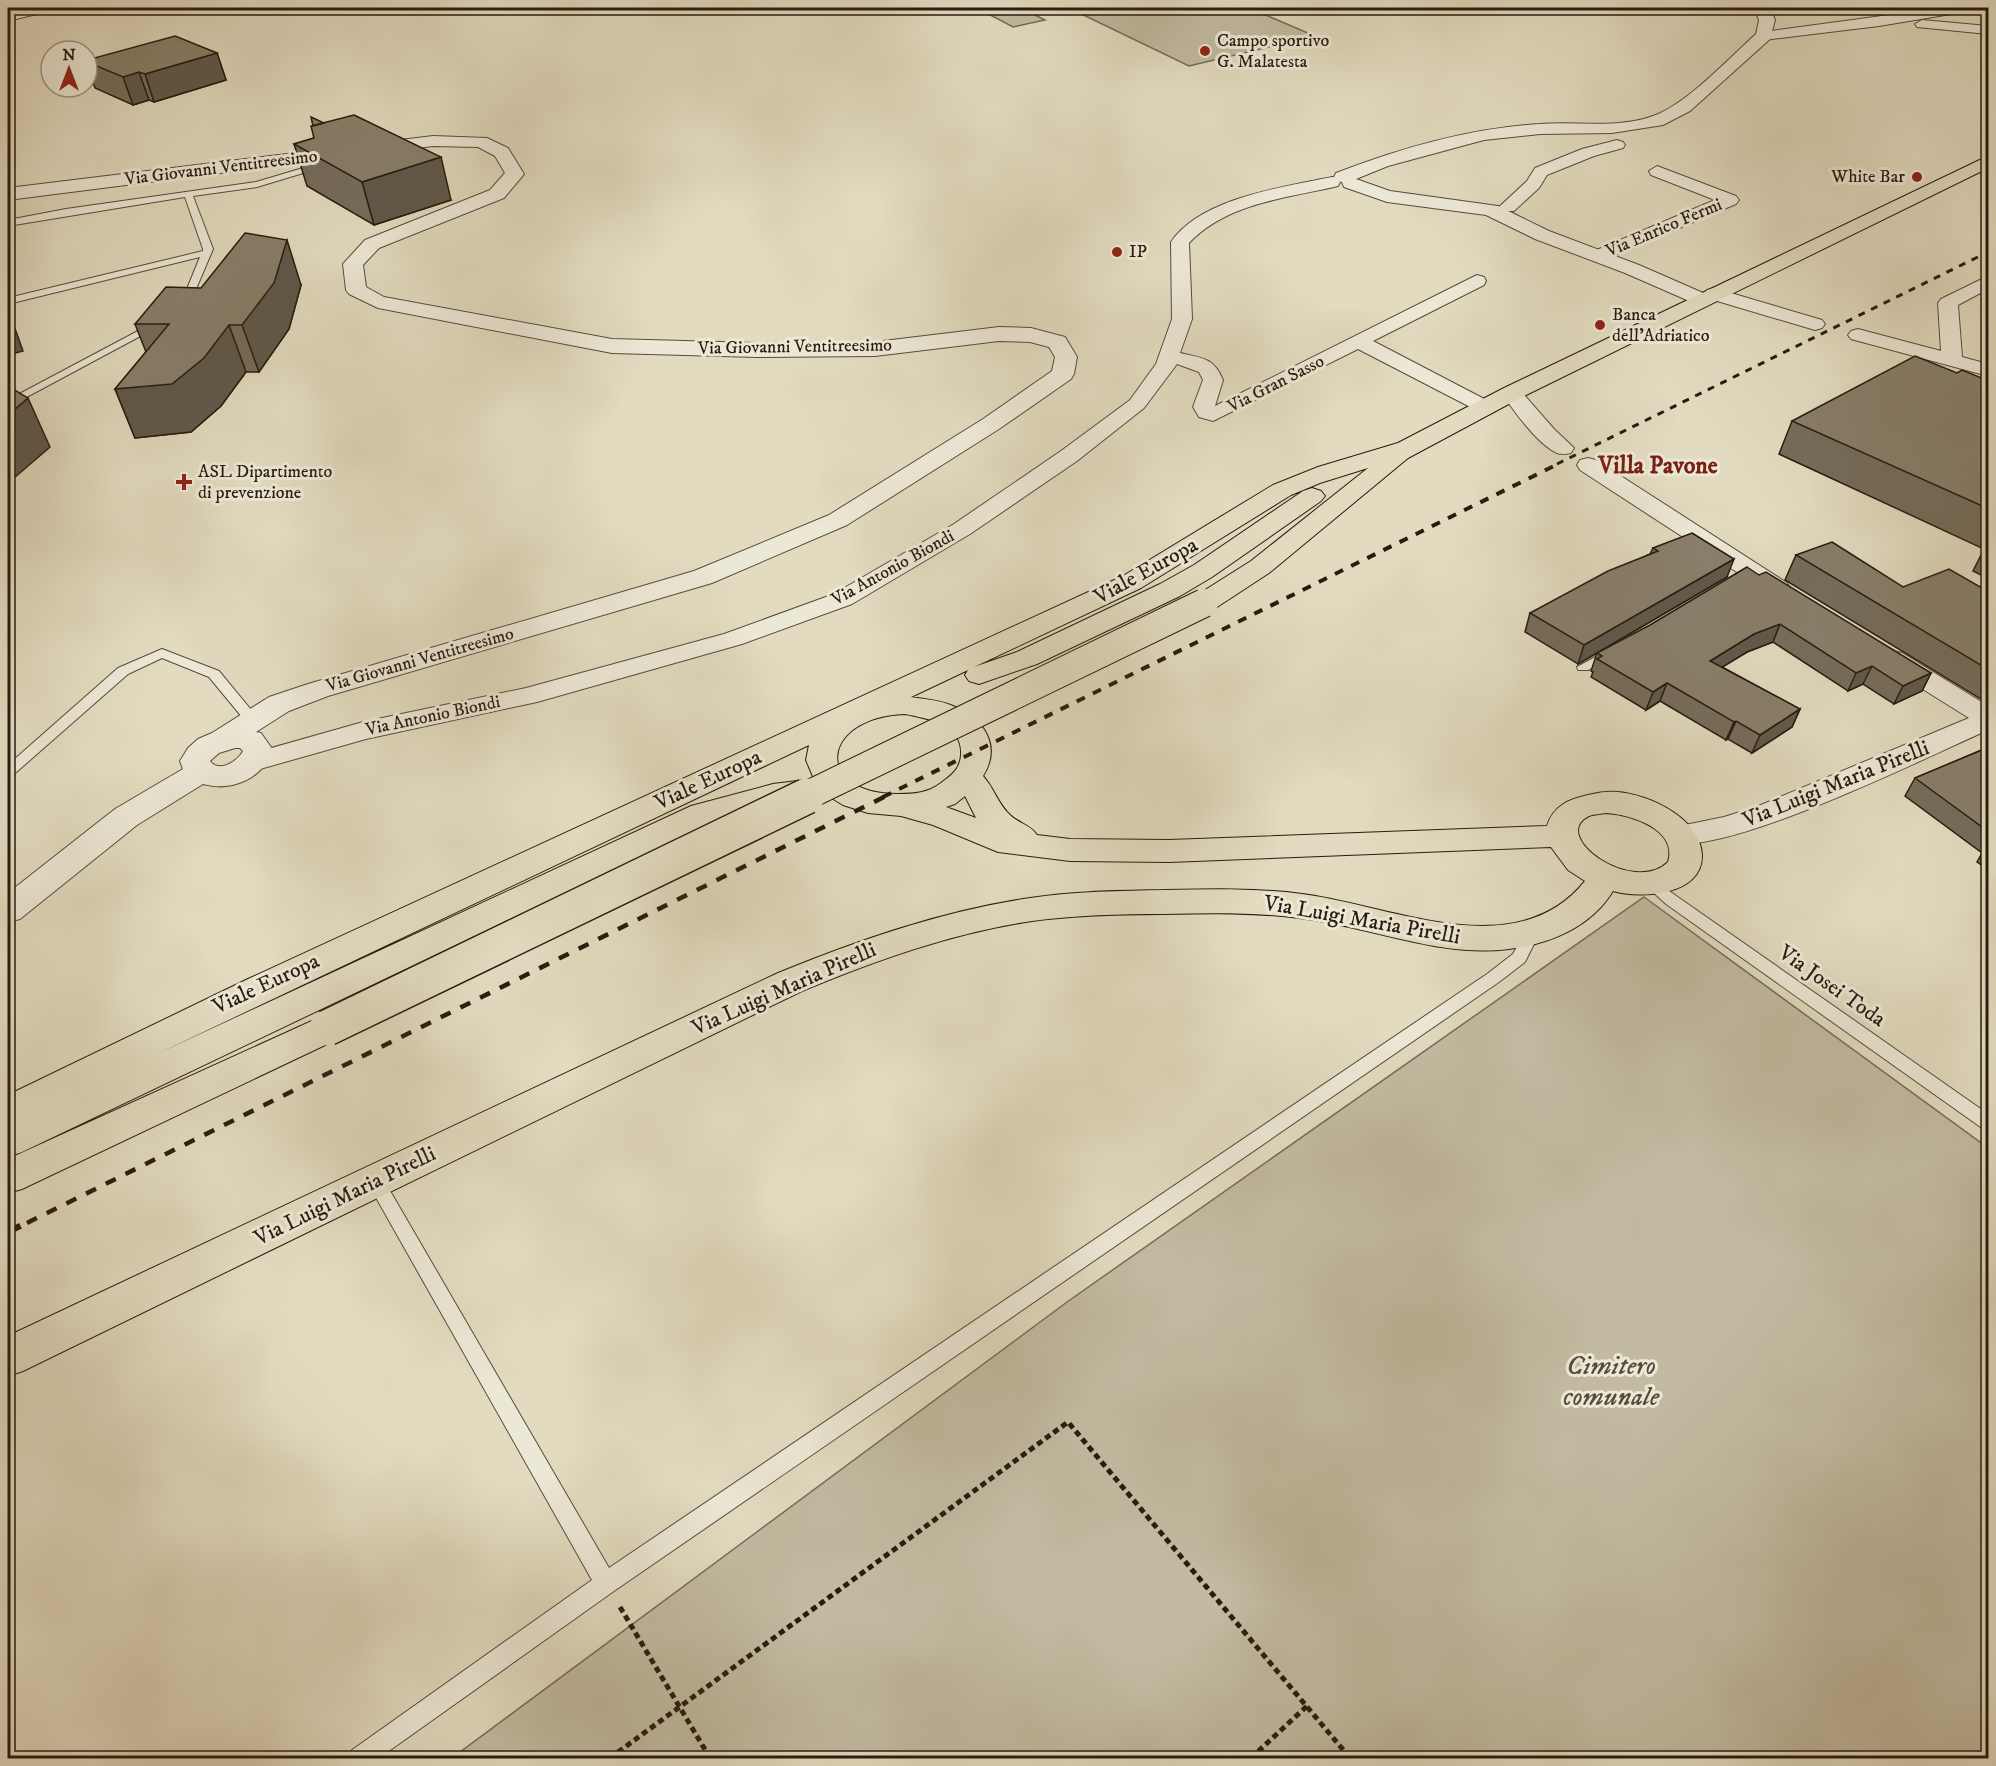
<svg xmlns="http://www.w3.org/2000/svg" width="1996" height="1766" font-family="'IM FELL DW Pica',serif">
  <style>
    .green { fill: #c2bba2; stroke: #746c58; stroke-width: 1.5 }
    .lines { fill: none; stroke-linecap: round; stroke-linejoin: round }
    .service-casing { stroke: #564c3b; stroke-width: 2 }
    .minor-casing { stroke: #564c3b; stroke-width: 2 }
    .tertiary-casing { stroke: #564c3b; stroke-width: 2 }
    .primary-casing { stroke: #271c0f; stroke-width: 2 }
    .path { stroke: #271c0f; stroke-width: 5; stroke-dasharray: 6 4; stroke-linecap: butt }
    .service { fill: #ece8d6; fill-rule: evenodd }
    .minor { fill: #ece8d6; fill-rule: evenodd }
    .tertiary { fill: #ece8d6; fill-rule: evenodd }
    .primary { fill: #e2dbc0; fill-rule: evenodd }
    .rail-far3 { stroke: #271c0f; stroke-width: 3; stroke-dasharray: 7 7; stroke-linecap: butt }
    .rail-far2 { stroke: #271c0f; stroke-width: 4; stroke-dasharray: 9 9; stroke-linecap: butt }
    .rail-far1 { stroke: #271c0f; stroke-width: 4.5; stroke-dasharray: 11 11; stroke-linecap: butt }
    .rail { stroke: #271c0f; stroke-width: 6; stroke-dasharray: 14 14; stroke-linecap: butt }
    .primary-bridge-far1-casing { stroke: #271c0f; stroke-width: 30; stroke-linecap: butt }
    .primary-bridge-casing { stroke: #271c0f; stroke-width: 38; stroke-linecap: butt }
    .primary-bridge-far1 { stroke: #e2dbc0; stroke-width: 28 }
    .primary-bridge { stroke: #e2dbc0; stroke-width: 35 }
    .wall { fill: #756d5c; stroke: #271c0f; stroke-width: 1.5 }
    .shaded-wall { fill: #5f594b; stroke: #271c0f; stroke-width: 1.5 }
    .building { fill: #887f6b; stroke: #271c0f; stroke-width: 1.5 }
    .poi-dot { fill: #8f2418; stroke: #ece8d6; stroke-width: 2 }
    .labels { text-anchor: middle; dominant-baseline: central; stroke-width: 6; stroke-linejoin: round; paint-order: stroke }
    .far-poi-label { font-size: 18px; fill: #271c0f; stroke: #ece8d6; text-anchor: start }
    .far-street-label { font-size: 18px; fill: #271c0f; stroke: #ece8d6 }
    .street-label { font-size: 22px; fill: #271c0f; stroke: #ece8d6 }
    .far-district-label { font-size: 24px; font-weight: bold; fill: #7a1f14; stroke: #ece8d6 }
    .near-park-label { font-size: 27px; font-style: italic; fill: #564c3b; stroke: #ece8d6 }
  </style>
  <rect width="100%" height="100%" fill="#e2dbc0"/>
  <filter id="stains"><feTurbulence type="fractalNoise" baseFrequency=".00333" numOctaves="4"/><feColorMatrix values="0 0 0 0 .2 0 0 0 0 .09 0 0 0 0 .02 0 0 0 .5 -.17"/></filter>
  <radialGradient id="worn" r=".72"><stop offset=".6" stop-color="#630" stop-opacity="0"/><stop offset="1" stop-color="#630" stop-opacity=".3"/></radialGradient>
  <path class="green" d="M977,8H1021L1045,20L1013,27Z
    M1069,8H1249L1315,36L1189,66Z
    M1644,897L1988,1148V1758H452L1067,1302Z"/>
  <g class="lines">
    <g class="service-casing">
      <path id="service" d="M320,163L324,165L323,167L257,187L193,196L213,249L188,308L180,306L200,257L8,304V298L203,251V249L185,197L8,226V220L66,209L256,182Z
        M153,323L161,325L8,407V400Z
        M1612,648L1618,652L1617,655L1588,670H1578L1577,667Z
        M162,649L219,671L257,717L259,720L257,723H247L209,677L162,658L128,674L13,775L8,776V765L118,668Z
        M1652,879L1988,1114V1130L1982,1128L1666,904L1644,884Z
        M1532,926L1537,928L1540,932L1525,962L1499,982L614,1591L379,1758H349L352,1750L592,1580L370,1187L367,1182L370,1177L376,1175L382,1177L609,1568L1487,974L1513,954L1527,928Z"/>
    </g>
    <g class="minor-casing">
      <path id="minor" d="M29,8H51L49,11L8,21V13Z
        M1941,8H1970L1963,12L1879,26L1764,40L1757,36L1764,32Z
        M1922,20L1988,26V34L1917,27L1915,24Z
        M1617,140L1623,142L1625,145L1623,148L1594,156L1547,175L1539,188L1514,211H1502L1499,207L1527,181L1535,168L1582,149Z
        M1657,166L1736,196L1739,200L1736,204L1604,260H1592L1589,256L1592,252L1715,200L1651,175L1649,171Z
        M1332,177L1338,178L1340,182L1338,186C1287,198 1227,203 1189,243L1192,319L1180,353C1203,358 1214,358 1223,380L1215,406L1477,275L1484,277L1486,281L1484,285L1373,341L1492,403L1496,407L1492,411L1485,413L1478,411L1358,349L1213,421L1199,417L1193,407L1203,380L1199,372L1177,364L1144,408L1077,461L970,534L852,604L742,644L537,702L366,739L253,771L243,768L239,762L243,756L363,722L526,688L724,634L834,594L954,524L1061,451L1130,400L1156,364L1172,319L1171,242C1201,198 1283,187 1332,177Z
        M1988,276V289L1958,305L1962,357L1988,364V376L1851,339L1848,335L1851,331L1858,329L1941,351L1938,303L1941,299Z
        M1714,288L1822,320L1825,324L1822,328L1815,330L1707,298L1704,294L1707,290Z
        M1512,387L1519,389L1554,429L1574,448L1571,453C1566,454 1562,455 1557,453C1538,445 1513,410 1502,393L1505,389Z
        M1588,458L1596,460L1787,583L1790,588L1787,593L1778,595L1769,593L1580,470L1577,465L1580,460Z
        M1893,651L1902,653L1988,706V730C1929,756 1724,858 1670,842L1665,835L1670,828L1724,817L1756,807L1969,718L1884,665L1880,659L1884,653Z"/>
    </g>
    <g class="tertiary-casing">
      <path id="tertiary" d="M1754,8H1770L1775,20L1770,39L1690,111L1663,125L1612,133L1540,134L1484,140L1388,166L1356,179L1390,191L1498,206L1549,231L1639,265L1710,296L1714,300L1710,304L1703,306L1696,304L1625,273L1535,239L1486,215L1387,202L1344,187L1342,182L1336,181L1334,177L1336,173C1401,148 1470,128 1540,124C1576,121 1618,129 1653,116C1687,104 1728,59 1756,34L1759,20Z
        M433,136L487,138L508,148L524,174L504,198L379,248L363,265L366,287L384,297L612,339L757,343L875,342L999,327L1031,328L1065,337L1077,357L1074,374L1071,379L999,429L847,525L712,583L328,696L289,711L256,732L261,733L273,750C262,779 232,792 203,784L137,825L20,919L8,922V893L115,809L183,769L180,761L188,748L198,739L212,733L269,697L308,684L694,571L829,515L983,419L1052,371L1055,357L1049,347L1030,342L999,341L875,356L757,357L612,353L378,308L349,294L346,290L343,264L365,240L490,190L505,173L495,156L478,147L433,146L8,200V188ZM235,748H240L243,751C237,762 219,773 210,761L219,753Z"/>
    </g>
    <g class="primary-casing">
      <path id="primary" d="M1988,156V168L1520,398L1408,458L1269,573L1214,609L1204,611L1194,609L1190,603L1194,597L1251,561L1368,468L1320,483L1291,495L1141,588L974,667L1017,652L1160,584L1194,565L1303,491L1312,488L1321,491L1325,496L1321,501L1212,577L1180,596L1037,664L979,684L969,681L965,675L968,670L911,697C924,699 940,700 953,706C984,718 1002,746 983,776C994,788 998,804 1010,815C1018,823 1031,825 1037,835L1070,839L1169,840L1547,826C1553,806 1569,799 1588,795C1594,794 1600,792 1606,792C1640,789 1701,816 1702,855C1703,896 1640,899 1613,891C1591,927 1550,944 1509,949C1438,958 1370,926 1299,918C1254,912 1209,913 1163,914C1119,914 1076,915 1032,921C952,933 877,960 802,991L23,1371L8,1376V1336L778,973C859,940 942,911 1030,898C1075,891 1120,891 1166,890C1211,889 1257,888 1302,894C1391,905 1516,967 1585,881L1568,870L1551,847L1169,862L1070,861L998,852L933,825L901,816L868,813L843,805L830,797L773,804L713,822L22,1152L8,1157V1095L248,979L1123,576L1273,485L1318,467L1398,443L1504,388ZM905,714C929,719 963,724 961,755C960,769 952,775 941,783C928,793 914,794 898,794C812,794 820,717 905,714ZM809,745L806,760L814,779L773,784L691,806L157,1054ZM965,796L976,818L946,807L955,804ZM1607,813C1631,815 1678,829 1668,862C1633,896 1548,836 1589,816C1594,814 1601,814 1607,813Z
        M327,1014L340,1018L345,1028L340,1038L22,1189L8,1193V1159Z"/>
    </g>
    <path class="path" d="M620,1607L710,1758
      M610,1758L1068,1422L1350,1758
      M1251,1758L1307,1706"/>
    <use href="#service" class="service"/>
    <use href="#minor" class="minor"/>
    <use href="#tertiary" class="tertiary"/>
    <use href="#primary" class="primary"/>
    <path class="rail-far3" d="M1557,464L1988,252"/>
    <path class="rail-far2" d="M883,797L1560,463"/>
    <path class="rail-far1" d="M27,1223L886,796"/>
    <path class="rail" d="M8,1232L30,1221"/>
    <g class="primary-bridge-far1-casing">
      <path id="primary-bridge-far1" d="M804,797L1204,603"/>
    </g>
    <g class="primary-bridge-casing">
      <path id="primary-bridge" d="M327,1028L807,796"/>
    </g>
    <use href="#primary-bridge-far1" class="primary-bridge-far1"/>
    <use href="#primary-bridge" class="primary-bridge"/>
  </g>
  <path class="wall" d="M217,53L226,80L154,102L149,100L133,105L95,88L87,67V60Z
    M313,126L451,200L374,225L307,186L294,144L314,138Z
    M301,285L289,329L259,372H246L221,406L191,432L135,438L115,389L146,352L135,324Z
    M1957,373L1989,381V579L1973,571L1984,549L1779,454L1792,421Z
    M1653,548L1727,577L1597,653L1759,575L1931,673L1922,691L1894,704L1863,684L1848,691L1773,642L1747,652L1722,667L1800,709L1792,727L1752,753L1728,739L1726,740L1660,701L1646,710L1591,677L1593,672L1591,671L1597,653L1578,664L1525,632L1530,613L1650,554Z
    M1796,555L1903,587L1989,592V699L1984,701L1785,580Z
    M1989,747V870L1977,862L1982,853L1905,796L1915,778Z"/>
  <path class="shaded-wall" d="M217,53L226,80L154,102L145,74Z
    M139,72L149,100L133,105L123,77Z
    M441,157L451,200L374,225L362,182Z
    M287,240L301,285L289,329L259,372L242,325Z
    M8,309L23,351L8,355Z
    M229,325L246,372L221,406L191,432L135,438L115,389Z
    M28,398L50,447L14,478L8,482V415Z
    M1734,559L1727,577L1578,664L1584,645Z
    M1780,624L1773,642L1747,652L1703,679L1710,661L1754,634Z
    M1872,666L1863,684L1848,691L1856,673Z
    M1931,673L1922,691L1894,704L1903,686Z
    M1667,683L1660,701L1646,710L1653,692Z
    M1989,692V699L1984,701Z
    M1800,709L1792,727L1752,753L1760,735Z
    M1736,721L1728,739L1726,740L1734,722Z"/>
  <path class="building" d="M175,36L217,53L145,74L139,72L123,77L87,62V60Z
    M354,115L441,157L362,182L294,144L314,138L311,126Z
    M311,117L324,123L313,126Z
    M245,233L287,240L274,283L242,325H229L204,358L172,384L115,389L169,324H135L166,287L201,288Z
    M1915,356L1957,373L1962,370L1989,381V509L1792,421Z
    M8,386L28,398L8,415Z
    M1692,533L1734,559L1584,645L1530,613L1608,571L1658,551L1653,548Z
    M1832,542L1903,587L1949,569L1989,592V670L1796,555Z
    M1747,567L1759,575L1766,572L1931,673L1903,686L1872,666L1856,673L1780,624L1754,634L1710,661L1800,709L1760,735L1736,721L1734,722L1667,683L1653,692L1597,659L1602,656L1597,653L1650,625Z
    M1989,747V832L1915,778Z"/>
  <g class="poi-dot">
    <circle cx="1205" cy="51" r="6"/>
    <circle cx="1917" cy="177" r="6"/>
    <circle cx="1117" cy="252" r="6"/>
    <circle cx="1600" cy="325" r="6"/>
    <path d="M181 473h6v6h6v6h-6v6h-6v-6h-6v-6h6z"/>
  </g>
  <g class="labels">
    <g class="far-poi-label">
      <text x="1217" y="41">Campo sportivo<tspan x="1217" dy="21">G. Malatesta</tspan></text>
      <text x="1905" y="177" text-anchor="end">White Bar</text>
      <text x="1129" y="252">IP</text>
      <text x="1612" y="315">Banca<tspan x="1612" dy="21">dell'Adriatico</tspan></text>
      <text x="198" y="472">ASL Dipartimento<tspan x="198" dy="21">di prevenzione</tspan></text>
    </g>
    <g class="far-street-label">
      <text transform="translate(221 168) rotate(-7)">Via Giovanni Ventitreesimo</text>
      <text transform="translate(1664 228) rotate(-23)">Via Enrico Fermi</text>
      <text transform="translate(795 347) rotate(-1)">Via Giovanni Ventitreesimo</text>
      <text transform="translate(1276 384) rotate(-27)">Via Gran Sasso</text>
      <text transform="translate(893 568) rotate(-29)">Via Antonio Biondi</text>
      <text transform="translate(420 660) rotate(-16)">Via Giovanni Ventitreesimo</text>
      <text transform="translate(433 716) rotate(-12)">Via Antonio Biondi</text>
    </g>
    <g class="street-label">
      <text transform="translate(1146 571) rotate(-29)">Viale Europa</text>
      <text transform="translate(708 780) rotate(-25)">Viale Europa</text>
      <text transform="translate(1836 784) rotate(-22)">Via Luigi Maria Pirelli</text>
      <text transform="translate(1362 920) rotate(10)">Via Luigi Maria Pirelli</text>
      <text transform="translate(266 984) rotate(-25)">Viale Europa</text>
      <text transform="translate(1832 986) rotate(35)">Via Josei Toda</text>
      <text transform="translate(784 989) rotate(-24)">Via Luigi Maria Pirelli</text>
      <text transform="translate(345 1196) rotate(-26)">Via Luigi Maria Pirelli</text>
    </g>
    <g class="far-district-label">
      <text x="1658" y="466">Villa Pavone</text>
    </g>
    <g class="near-park-label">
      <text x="1611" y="1366">Cimitero<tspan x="1611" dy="31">comunale</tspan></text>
    </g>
  </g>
  <rect width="1996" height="1766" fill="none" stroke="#e2dbc0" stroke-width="30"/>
  <rect x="9" y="9" width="1978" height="1748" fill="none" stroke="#271c0f" stroke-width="3"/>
  <rect x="15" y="15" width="1966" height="1736" fill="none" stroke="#271c0f" stroke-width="1.5"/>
  <g transform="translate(69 69)"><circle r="28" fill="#ece8d6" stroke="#9d9686" stroke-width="1.5"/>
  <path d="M0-4.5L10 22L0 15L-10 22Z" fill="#8f2418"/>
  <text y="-9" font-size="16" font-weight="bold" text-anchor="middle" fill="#271c0f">N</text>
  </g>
  <rect width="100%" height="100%" filter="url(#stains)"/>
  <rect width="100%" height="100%" fill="url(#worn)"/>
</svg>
